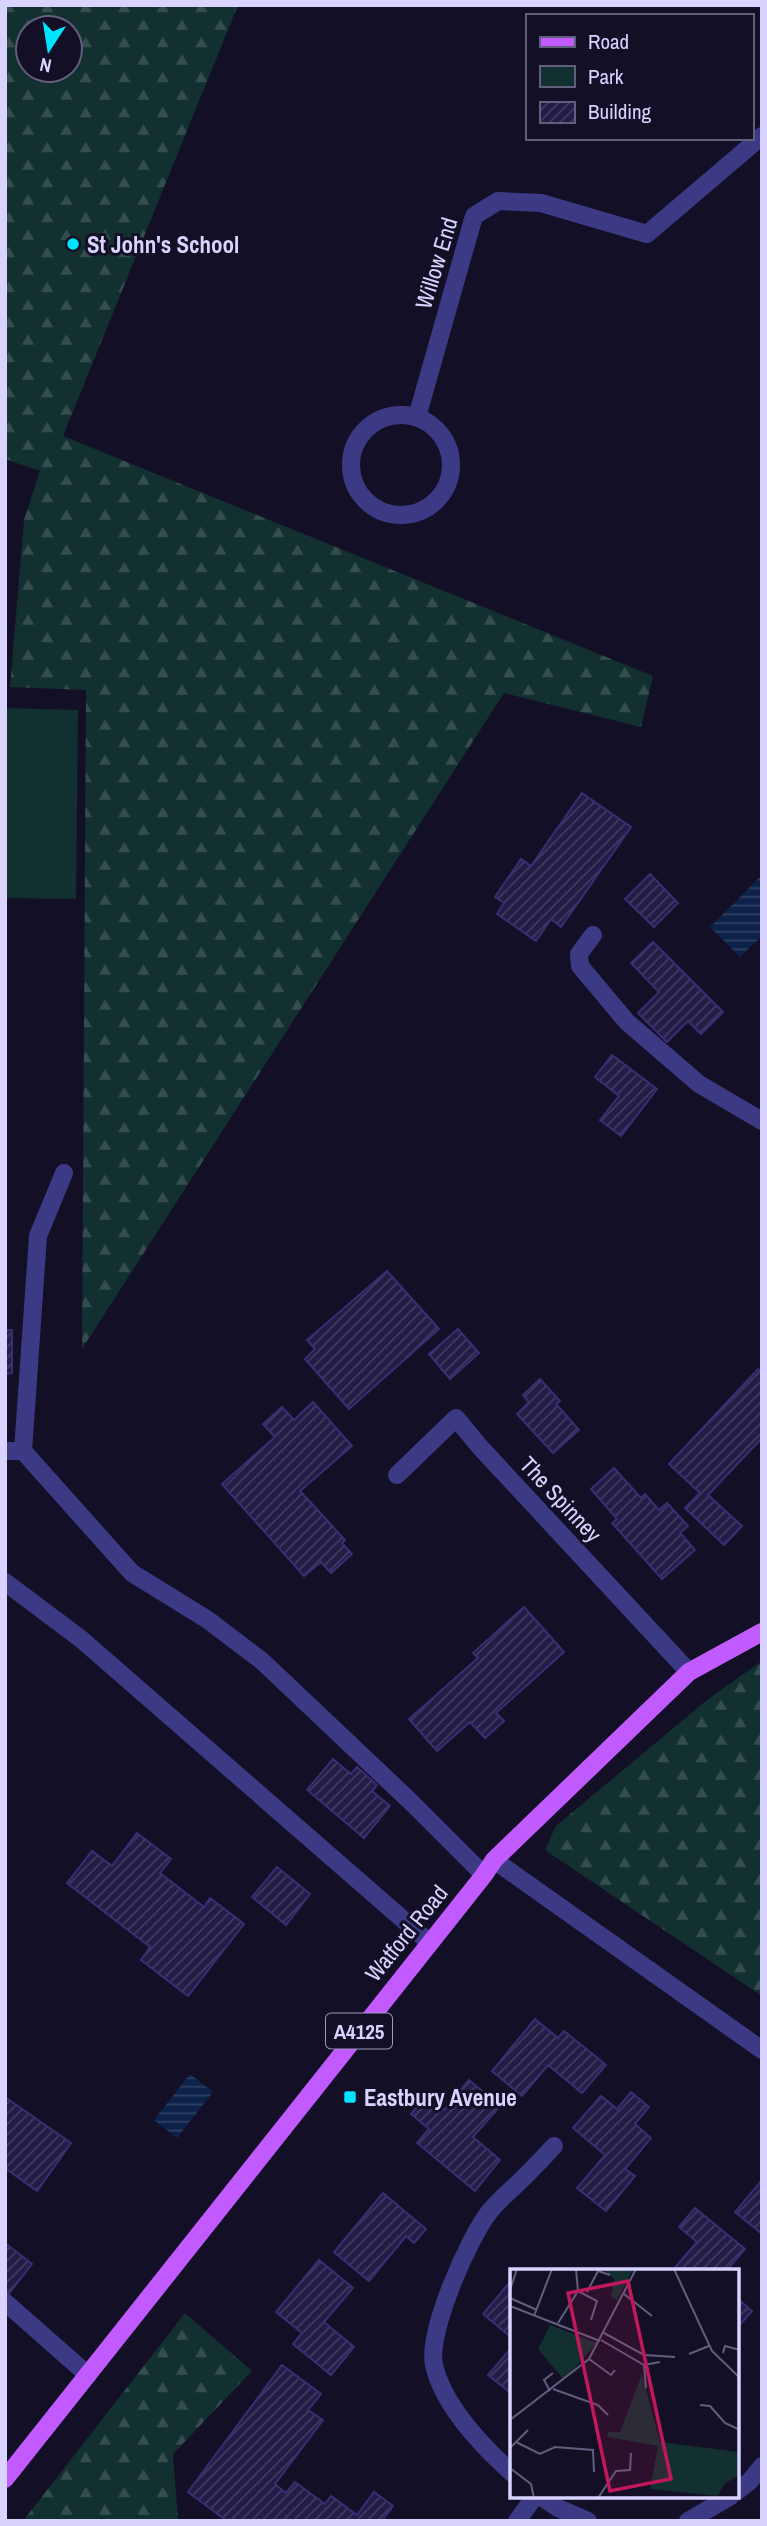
<svg xmlns="http://www.w3.org/2000/svg" width="767" height="2526" font-family="'Archivo Narrow',sans-serif">
  <style>
    .green { fill: #12302f }
    .forest { fill: url(#forest-firs); fill-rule: evenodd }
    .water { fill: url(#water-rules) }
    .building { fill: url(#building-hatch); stroke: #3b2d73; stroke-width: 2 }
    .lines { fill: none; stroke-linecap: round; stroke-linejoin: round }
    .minor { stroke: #3d3a85; stroke-width: 18 }
    .major { stroke: #c25bff; stroke-width: 18 }
    .poi-dot { fill: #00e5ff; stroke: #130f26; stroke-width: 2.5 }
    .labels { text-anchor: middle; dominant-baseline: central; stroke-width: 6; stroke-linejoin: round; paint-order: stroke }
    .shield { fill: #130f26; stroke: #9e99be; stroke-width: 2 }
    .shield-label { font-size: 21px; font-weight: bold; fill: #d9d4ff }
    .poi-label { font-size: 23px; font-weight: bold; fill: #d9d4ff; stroke: #130f26; text-anchor: start }
    .street-label { font-size: 23px; fill: #d9d4ff; stroke: #130f26 }
    .inset-road { fill: none; stroke: #625e7d; stroke-width: 2 }
    .view { fill: #c2185b; fill-opacity: 0.15; stroke: #c2185b; stroke-width: 3.5 }
    .inset-edge { fill: none; stroke: #d9d4ff; stroke-width: 3.5 }
  </style>
  <defs>
    <pattern id="forest-firs" width="22" height="20" patternUnits="userSpaceOnUse" patternTransform="scale(1.75)"><rect width="22" height="20" fill="#12302f"/><path d="M5 1l3.5 6h-7zM16 11l3.5 6h-7z" fill="#344d4e"/></pattern>
    <pattern id="water-rules" width="6" height="5" patternUnits="userSpaceOnUse" patternTransform="scale(1.75)"><rect width="6" height="5" fill="#0c2248"/><path d="M0 2.5h6" fill="none" stroke="#2f4163"/></pattern>
    <pattern id="building-hatch" width="6" height="6" patternUnits="userSpaceOnUse" patternTransform="scale(1.75)"><rect width="6" height="6" fill="#241b47"/><path d="M-1 1l2-2M0 6l6-6M5 7l2-2" fill="none" stroke="#433b63"/></pattern>
  </defs>
  <rect width="100%" height="100%" fill="#130f26"/>
  <path class="green" d="M5,708L78,710L76,899L5,898Z"/>
  <path class="forest" d="M5,5H238L63,436L653,676L641,727L504,693L82,1349L86,690L10,687L24,520L40,471L5,459ZM28,28H70V70H28Z
    M762,1661V1996L545,1850L556,1826L707,1700Z
    M185,2313L252,2371L173,2454L178,2521H23Z"/>
  <path class="water" d="M762,875V936L740,957L710,927Z
    M190,2074L213,2092L177,2138L154,2120Z"/>
  <path class="building" d="M582,793L631,827L561,927L551,919L536,941L497,914L504,903L495,897L521,859L531,866Z
    M650,874L678,903L654,927L625,899Z
    M653,942L723,1012L701,1034L688,1021L667,1042L638,1013L659,992L631,963Z
    M612,1055L657,1089L621,1136L600,1120L619,1096L595,1077Z
    M387,1271L439,1329L349,1409L305,1359L315,1349L307,1340Z
    M458,1329L479,1353L450,1379L429,1354Z
    M5,1330H12V1373L5,1374Z
    M758,1369L762,1372V1438L708,1495L742,1526L724,1545L685,1508L700,1493L669,1464Z
    M540,1379L560,1401L556,1404L579,1430L553,1453L517,1414L529,1402L523,1395Z
    M313,1402L352,1446L300,1491L345,1540L342,1543L352,1554L331,1573L321,1562L304,1576L222,1484L275,1437L263,1424L282,1407L294,1420Z
    M614,1468L641,1498L645,1494L659,1510L667,1503L688,1526L680,1533L695,1550L662,1579L612,1523L617,1519L591,1489Z
    M524,1607L564,1652L496,1713L504,1721L485,1738L470,1722L437,1751L409,1719L478,1658L473,1653Z
    M333,1759L351,1774L357,1767L377,1785L372,1791L390,1806L364,1838L307,1790Z
    M137,1833L171,1859L160,1873L204,1907L210,1898L244,1924L188,1996L141,1960L150,1947L67,1883L92,1851L112,1866Z
    M277,1867L310,1894L286,1925L252,1897Z
    M535,2019L558,2038L564,2031L606,2065L582,2093L548,2065L522,2096L492,2071Z
    M469,2080L500,2106L473,2137L500,2160L475,2191L417,2143L429,2129L411,2114L427,2095L444,2110Z
    M631,2092L649,2107L635,2124L651,2138L625,2169L635,2176L606,2211L577,2188L605,2155L573,2128L601,2096L617,2109Z
    M5,2097L71,2143L37,2191L5,2168Z
    M762,2180V2234L735,2212Z
    M383,2193L426,2229L414,2243L406,2236L369,2281L334,2252Z
    M695,2208L745,2249L727,2270H673L697,2242L679,2227Z
    M5,2243L32,2264L7,2296L5,2295Z
    M319,2260L353,2288L324,2322L354,2347L331,2375L293,2344L302,2333L276,2312Z
    M510,2282L512,2283V2338L483,2314Z
    M737,2298L752,2311L737,2328Z
    M512,2347V2394L488,2375Z
    M282,2365L321,2394L308,2410L323,2420L275,2484L286,2493L295,2482L325,2504L331,2496L357,2515L374,2492L393,2506L382,2521H227L188,2492Z"/>
  <g class="lines">
    <path class="minor" d="M351 465a50 50 0 1 1 100 0a50 50 0 1 1-100 0Z
      M417,417L474,216L498,201L541,203L647,234L762,136
      M593,935L579,954L580,966L627,1022L699,1084L762,1121
      M5,1451H23L132,1573L208,1620L262,1661L412,1803L484,1875
      M23,1451L38,1236L64,1173
      M397,1475L456,1418L480,1447L689,1672
      M5,1582L81,1639L430,1943
      M494,1860L762,2050
      M5,2302L88,2375
      M512,2473C482,2446 443,2405 434,2365C427,2332 469,2237 490,2211C498,2201 508,2193 517,2184C530,2172 542,2159 554,2146
      M737,2491L750,2481L762,2466
      M540,2496L558,2508L588,2521
      M517,2521L535,2496
      M688,2521L731,2496"/>
    <path class="major" d="M5,2479L484,1875L494,1860L689,1672L762,1632"/>
  </g>
  <g class="poi-dot">
    <circle cx="73" cy="244" r="7"/>
    <rect x="343" y="2090" width="14" height="14" rx="3.5"/>
  </g>
  <g class="labels">
    <rect class="shield" x="326" y="2013.5" width="66" height="35" rx="5"/>
    <g class="shield-label">
      <text x="359" y="2031">A4125</text>
    </g>
    <g class="poi-label">
      <text x="87" y="244">St John's School</text>
      <text x="364" y="2097">Eastbury Avenue</text>
    </g>
    <g class="street-label">
      <text transform="translate(436 263) rotate(-73)">Willow End</text>
      <text transform="translate(561 1499) rotate(47)">The Spinney</text>
      <text transform="translate(406 1933) rotate(-51)">Watford Road</text>
    </g>
  </g>
  <g transform="translate(510 2269)">
    <rect width="229" height="229" fill="#130f26"/>
    <path d="M94,0H123L107,31L101,28L104,10ZM40,56L87,74L54,111L28,80ZM132,105L150,173L229,183V206L214,215L208,227L140,220L148,177L98,168V163H110Z" fill="#12302f"/>
    <path class="inset-road" d="M66,0L68,22M164,0L202,82L230,109M0,21L7,0M77,23L88,2L100,6M114,25L142,47M0,29L27,41M0,37L90,72M24,47L42,0M48,54L68,22L87,32L81,51M94,64L134,86L165,88M91,71L134,96L150,93M213,84L215,77L230,81M179,85L199,77M79,90L101,106L105,101M134,96L136,119M43,120L88,136L98,146M40,122L34,111L43,104M190,136L200,137L215,154L230,161M0,151L79,90L126,0M6,173L30,185L45,178L83,181L84,203M0,179L18,161M0,199L21,215L24,229M88,229L106,202L120,201L121,184"/>
    <path class="view" d="M118,12L161,210L100,222L58,24Z"/>
    <rect width="229" height="229" class="inset-edge"/>
  </g>
  <rect width="767" height="2526" fill="none" stroke="#d9d4ff" stroke-width="14"/>
  <rect x="526" y="14" width="228" height="126" fill="#130f26" stroke="#625e7d" stroke-width="2"/>
  <rect x="540" y="37" width="35" height="10" fill="#c25bff" stroke="#625e7d" stroke-width="2"/>
  <text x="588" y="49" font-size="21" fill="#d9d4ff">Road</text>
  <rect x="540" y="66" width="35" height="21" fill="#12302f" stroke="#625e7d" stroke-width="2"/>
  <text x="588" y="84" font-size="21" fill="#d9d4ff">Park</text>
  <rect x="540" y="102" width="35" height="21" fill="url(#building-hatch)" stroke="#625e7d" stroke-width="2"/>
  <text x="588" y="119" font-size="21" fill="#d9d4ff">Building</text>
  <g transform="translate(49 49) rotate(192)"><circle r="33" fill="#130f26" stroke="#625e7d" stroke-width="2"/>
  <path d="M0-5L12 26L0 18L-12 26Z" fill="#00e5ff"/>
  <text y="-10" font-size="19" font-weight="bold" text-anchor="middle" fill="#d9d4ff">N</text>
  </g>
</svg>
